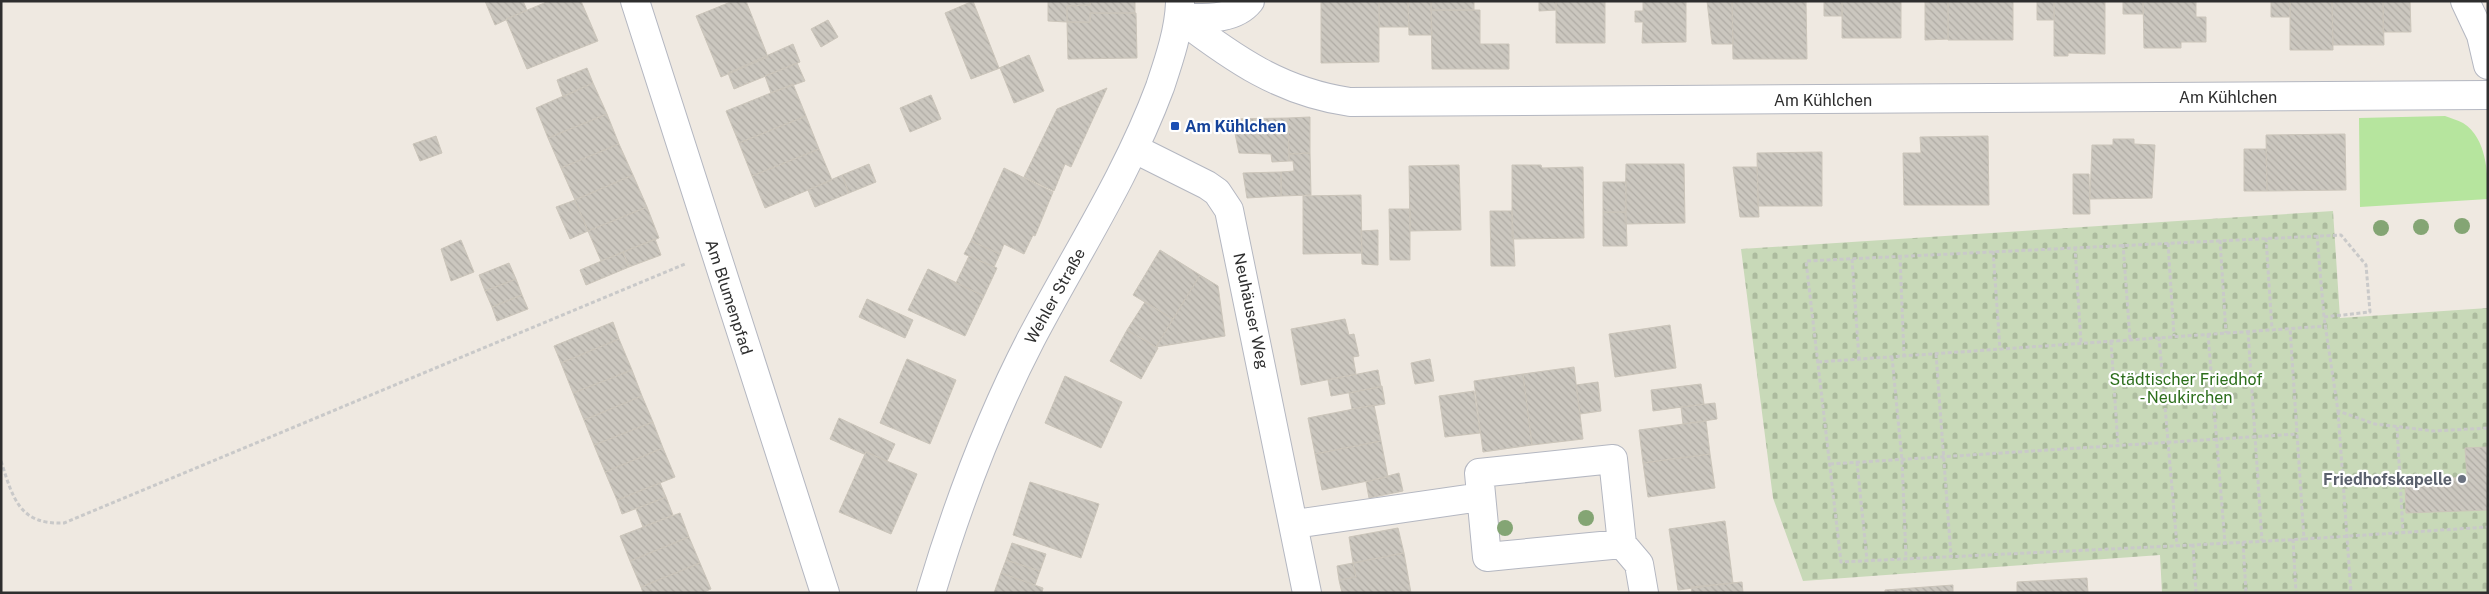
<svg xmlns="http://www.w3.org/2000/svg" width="2489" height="594" font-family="'Public Sans',sans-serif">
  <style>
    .grass { fill: #b6e59e }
    .cemetery { fill: url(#cemetery-stones) }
    .building { fill: url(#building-back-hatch); stroke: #cbc5ba }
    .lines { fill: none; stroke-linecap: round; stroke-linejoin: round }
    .minor-casing { stroke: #b4b7c1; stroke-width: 30 }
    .path { stroke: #c9c9c9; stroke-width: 3; stroke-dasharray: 4 2.5; stroke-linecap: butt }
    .minor { stroke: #fff; stroke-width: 28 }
    .tree { fill: #84a574 }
    .transit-dot { fill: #1a4fb4; stroke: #fff; stroke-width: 2 }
    .worship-dot { fill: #6b7280; stroke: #fff; stroke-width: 2 }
    .labels { text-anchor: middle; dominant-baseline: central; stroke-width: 4.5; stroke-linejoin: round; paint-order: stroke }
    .street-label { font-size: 16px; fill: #2e2e2e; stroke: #fff }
    .transit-label { font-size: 16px; font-weight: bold; fill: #164399; stroke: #fff; text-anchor: start }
    .park-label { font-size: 16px; fill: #2c6e1b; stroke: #fff }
    .worship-label { font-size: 16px; font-weight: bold; fill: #5b616d; stroke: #fff; text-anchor: end }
  </style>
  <defs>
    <pattern id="cemetery-stones" width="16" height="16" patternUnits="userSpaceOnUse" patternTransform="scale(1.25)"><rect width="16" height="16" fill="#c8d9b8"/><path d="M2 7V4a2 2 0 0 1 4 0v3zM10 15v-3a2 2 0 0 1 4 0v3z" fill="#acbb9e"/></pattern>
    <pattern id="building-back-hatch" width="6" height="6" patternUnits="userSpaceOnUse" patternTransform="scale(1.25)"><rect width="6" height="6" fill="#cbc7bf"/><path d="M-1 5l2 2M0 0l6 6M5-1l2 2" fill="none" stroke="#afaba4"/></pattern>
  </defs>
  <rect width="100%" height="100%" fill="#efe9e1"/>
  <path class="grass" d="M2445,116C2450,118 2458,120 2463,123C2487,138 2488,174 2488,199L2360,207L2359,118Z"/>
  <path class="cemetery" d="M2333,211L2340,318L2488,308V593H2162L2160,555L1803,581L1773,498L1741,249Z"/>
  <path class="building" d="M485,1H523L527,10L495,25Z
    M549,1H581L598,41L527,69L506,19Z
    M733,1H746L768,57L721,77L696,16Z
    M973,1L999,68L1029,55L1044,91L1014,103L1000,68L971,79L945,13Z
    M1048,1H1090V5L1067,6V22L1048,21Z
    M1090,1H1135V13H1090V22H1067V6L1090,5Z
    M1321,1H1379V62L1321,63Z
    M1379,1H1408L1409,27H1379Z
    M1408,1H1431L1432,35H1409Z
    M1431,1H1474V10H1431Z
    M1539,1H1556V10L1539,11Z
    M1556,1H1605V43H1556Z
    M1643,1H1686V42L1642,43L1643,22H1635V11H1643Z
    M1707,1H1732L1733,44H1712Z
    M1732,1H1806L1807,59H1733Z
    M1824,1H1842V16H1824Z
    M1842,1H1901V38H1842Z
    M1925,1H1948V39L1925,40Z
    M1948,1H2013V40H1948Z
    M2037,1H2054V20H2037Z
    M2054,1H2105V54L2068,53V56H2054Z
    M2123,1H2143V14H2123Z
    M2143,1H2196V17H2206V42H2181V48H2144Z
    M2271,1H2290V17H2271Z
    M2290,1H2332L2333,50H2290Z
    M2332,1H2383L2384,45H2333Z
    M2383,1H2410L2411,32H2383Z
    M1431,10H1480V44H1509V69H1432Z
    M1090,13H1136L1137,58L1068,59L1067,22H1090Z
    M828,20L838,37L821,47L811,29Z
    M793,44L800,62L734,89L728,73Z
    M797,63L805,81L771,93L765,76Z
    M587,68L593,83L563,97L557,80Z
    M593,83L607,114L548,138L536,108Z
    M793,84L806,116L739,143L726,111Z
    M1107,88L1071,167L1065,164L1054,191L1024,177L1057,109Z
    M931,95L941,119L910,132L900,108Z
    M607,114L619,144L561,168L548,138Z
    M806,116L819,149L752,176L739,143Z
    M1310,117V153L1289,154L1288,118Z
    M1288,118L1289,161L1272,162L1271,154L1239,153L1232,119Z
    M2345,134L2346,190L2267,191L2266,135Z
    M436,136L442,153L420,161L413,144Z
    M1988,136L1989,205H1904L1903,153H1921L1920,137Z
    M2113,139H2134V144L2155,145L2152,198L2090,199L2092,145H2113Z
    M619,144L633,175L575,200L561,168Z
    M819,149L832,180L765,208L752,176Z
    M2244,149H2266L2267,191H2244Z
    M1822,152V206H1758L1757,153Z
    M1310,153L1311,195L1281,196V172L1294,171L1293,161H1289V154Z
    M869,164L876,182L849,193L842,175Z
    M1626,164H1684L1685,223L1625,224Z
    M1459,165L1461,230L1410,231L1409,166Z
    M1512,165H1541L1542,168L1583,167L1584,238L1512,239Z
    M1733,167H1757L1759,217H1740Z
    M1004,168L1053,192L1035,236L1033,235L1024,254L1004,244L1000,254L971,241Z
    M1281,172V196L1247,198L1243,173Z
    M2073,174H2089L2090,214H2073Z
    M633,175L647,207L588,231L575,200Z
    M842,175L849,193L815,207L808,190Z
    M1603,182H1626V212H1603Z
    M1361,195L1362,253L1303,254V196Z
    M575,200L588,231L570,239L556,207Z
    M647,207L659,238L601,261L588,231Z
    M1389,209H1410V260H1390Z
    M1490,211H1512L1515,266H1491Z
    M1603,212H1626L1627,246H1603Z
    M1378,230V265L1362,264L1361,231Z
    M655,239L661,255L629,267L623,252Z
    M461,240L474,272L451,281L441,249Z
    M971,241L1000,254L994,267L964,254Z
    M1160,250L1200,275L1173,319L1133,295Z
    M623,252L629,267L586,285L580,270Z
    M969,256L997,268L984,296L956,283Z
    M509,263L516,279L485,291L479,275Z
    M928,269L984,296L965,336L908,310Z
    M1200,275L1218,286L1225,336L1156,347Z
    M516,279L522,295L492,307L485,291Z
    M522,295L528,309L497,321L492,307Z
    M867,299L913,320L905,338L859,317Z
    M1145,302L1173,319L1156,347L1127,330Z
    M1345,319L1349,335L1354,334L1359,356L1353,357L1356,374L1301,385L1291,329Z
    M613,322L619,339L561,363L554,346Z
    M1670,325L1676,368L1615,377L1609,334Z
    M1127,330L1158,348L1141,379L1110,361Z
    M619,339L632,370L573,393L561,363Z
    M907,359L956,380L930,444L880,423Z
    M1430,359L1434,381L1415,384L1411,363Z
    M1574,367L1583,439L1532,445L1523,374Z
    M632,370L642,396L584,420L573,393Z
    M1378,370L1381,387L1331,396L1328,380Z
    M1523,374L1532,445L1483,452L1474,381Z
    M1065,376L1122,402L1101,448L1045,423Z
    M1598,382L1601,411L1580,414L1576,385Z
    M1701,384L1704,404L1653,411L1651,390Z
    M1382,386L1385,404L1352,409L1349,393Z
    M1474,391L1480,433L1445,437L1439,396Z
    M642,396L653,422L594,445L584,420Z
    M1715,403L1717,419L1683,424L1681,407Z
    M1374,405L1381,441L1315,454L1308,418Z
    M839,418L895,444L887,461L866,452L864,454L830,439Z
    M1706,421L1710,454L1643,463L1639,430Z
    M653,422L663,448L605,472L594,445Z
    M1381,441L1388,477L1322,490L1315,454Z
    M2488,447V510L2406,513L2405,481L2467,477L2465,448Z
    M663,448L675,477L617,500L605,472Z
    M866,452L917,474L891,534L839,512Z
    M1710,454L1715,488L1648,497L1643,463Z
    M1399,473L1403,491L1369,498L1366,482Z
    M1030,482L1099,504L1081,558L1013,535Z
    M660,483L666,497L622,514L617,500Z
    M666,497L673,515L643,527L636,509Z
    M680,513L689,537L630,561L620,536Z
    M1725,521L1733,583L1678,590L1669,529Z
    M1398,528L1404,553L1353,563L1349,537Z
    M689,537L700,563L641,587L630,561Z
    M1012,543L1046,554L1040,571L1006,560Z
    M1404,553L1411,593H1342L1339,580L1356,577L1353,563Z
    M1006,560L1040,571L1035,585L1001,573Z
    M700,563L711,589L702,593H643L641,587Z
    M1353,563L1356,577L1339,580L1337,566Z
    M1001,573L1043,588L1042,593H994Z
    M2087,578L2088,593H2017V582Z
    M1742,582L1743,593H1692L1691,587Z
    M1953,585V593H1885V590Z"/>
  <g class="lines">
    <g class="minor-casing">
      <path id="minor" d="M635,1L825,593
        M2465,1L2481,35L2488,65
        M1180,18C1234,59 1281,92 1350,102L2488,95
        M1180,18C1203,18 1234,21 1250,1
        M1135,149L1207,185L1217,192L1229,210L1307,593
        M1295,524L1481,497
        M1622,544L1487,557L1479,473L1613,459L1622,544L1639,564L1644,593
        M931,593C957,506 989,420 1031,339C1075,255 1127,176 1160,87C1169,60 1179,31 1180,3"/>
    </g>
    <path class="path" d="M2317,235L2324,317
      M2266,238L2272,329
      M2220,240L2226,333
      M2168,243L2174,336
      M2123,244L2130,339
      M2075,247L2081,343
      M1993,251L2000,349
      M1900,256L1904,356
      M1852,259L1859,359
      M2248,331L2262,541
      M2208,334L2225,543
      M2159,337L2177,546
      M2111,341L2118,446
      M1936,354L1951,556
      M1892,357L1902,460L1906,558
      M1818,362L2327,326
      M2338,411L2351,593
      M2397,427L2403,532
      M1,461C13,498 19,525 64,523L685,264
      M1857,462L1867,560
      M1830,464L2297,434
      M2293,539L2296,593
      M2304,539L2488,527
      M2243,542L2246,593
      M2193,545L1841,562L1806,261L2341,235L2366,265L2370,312L2324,317L2338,411L2375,424L2434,431L2488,428
      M2196,593L2193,545L2304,539L2290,328"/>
    <use href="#minor" class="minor"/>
  </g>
  <g class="tree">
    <circle cx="2462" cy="226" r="8"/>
    <circle cx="2421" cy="227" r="8"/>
    <circle cx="2381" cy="228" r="8"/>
    <circle cx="1586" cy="518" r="8"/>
    <circle cx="1505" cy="528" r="8"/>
  </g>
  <rect class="transit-dot" x="1170" y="121" width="10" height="10" rx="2.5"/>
  <circle class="worship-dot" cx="2462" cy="479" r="5"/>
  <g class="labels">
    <g class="street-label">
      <text x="2228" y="97">Am Kühlchen</text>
      <text x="1823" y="100">Am Kühlchen</text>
      <text transform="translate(1055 296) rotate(-61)">Wehler Straße</text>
      <text transform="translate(729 297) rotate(72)">Am Blumenpfad</text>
      <text transform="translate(1251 311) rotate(78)">Neuhäuser Weg</text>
    </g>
    <g class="transit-label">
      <text x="1185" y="126">Am Kühlchen</text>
    </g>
    <g class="park-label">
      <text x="2186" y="379">Städtischer Friedhof<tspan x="2186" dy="18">- Neukirchen</tspan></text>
    </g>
    <g class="worship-label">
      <text x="2452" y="479">Friedhofskapelle</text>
    </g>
  </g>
  <rect width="2489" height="594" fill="none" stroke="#2e2e2e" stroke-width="5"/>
</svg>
